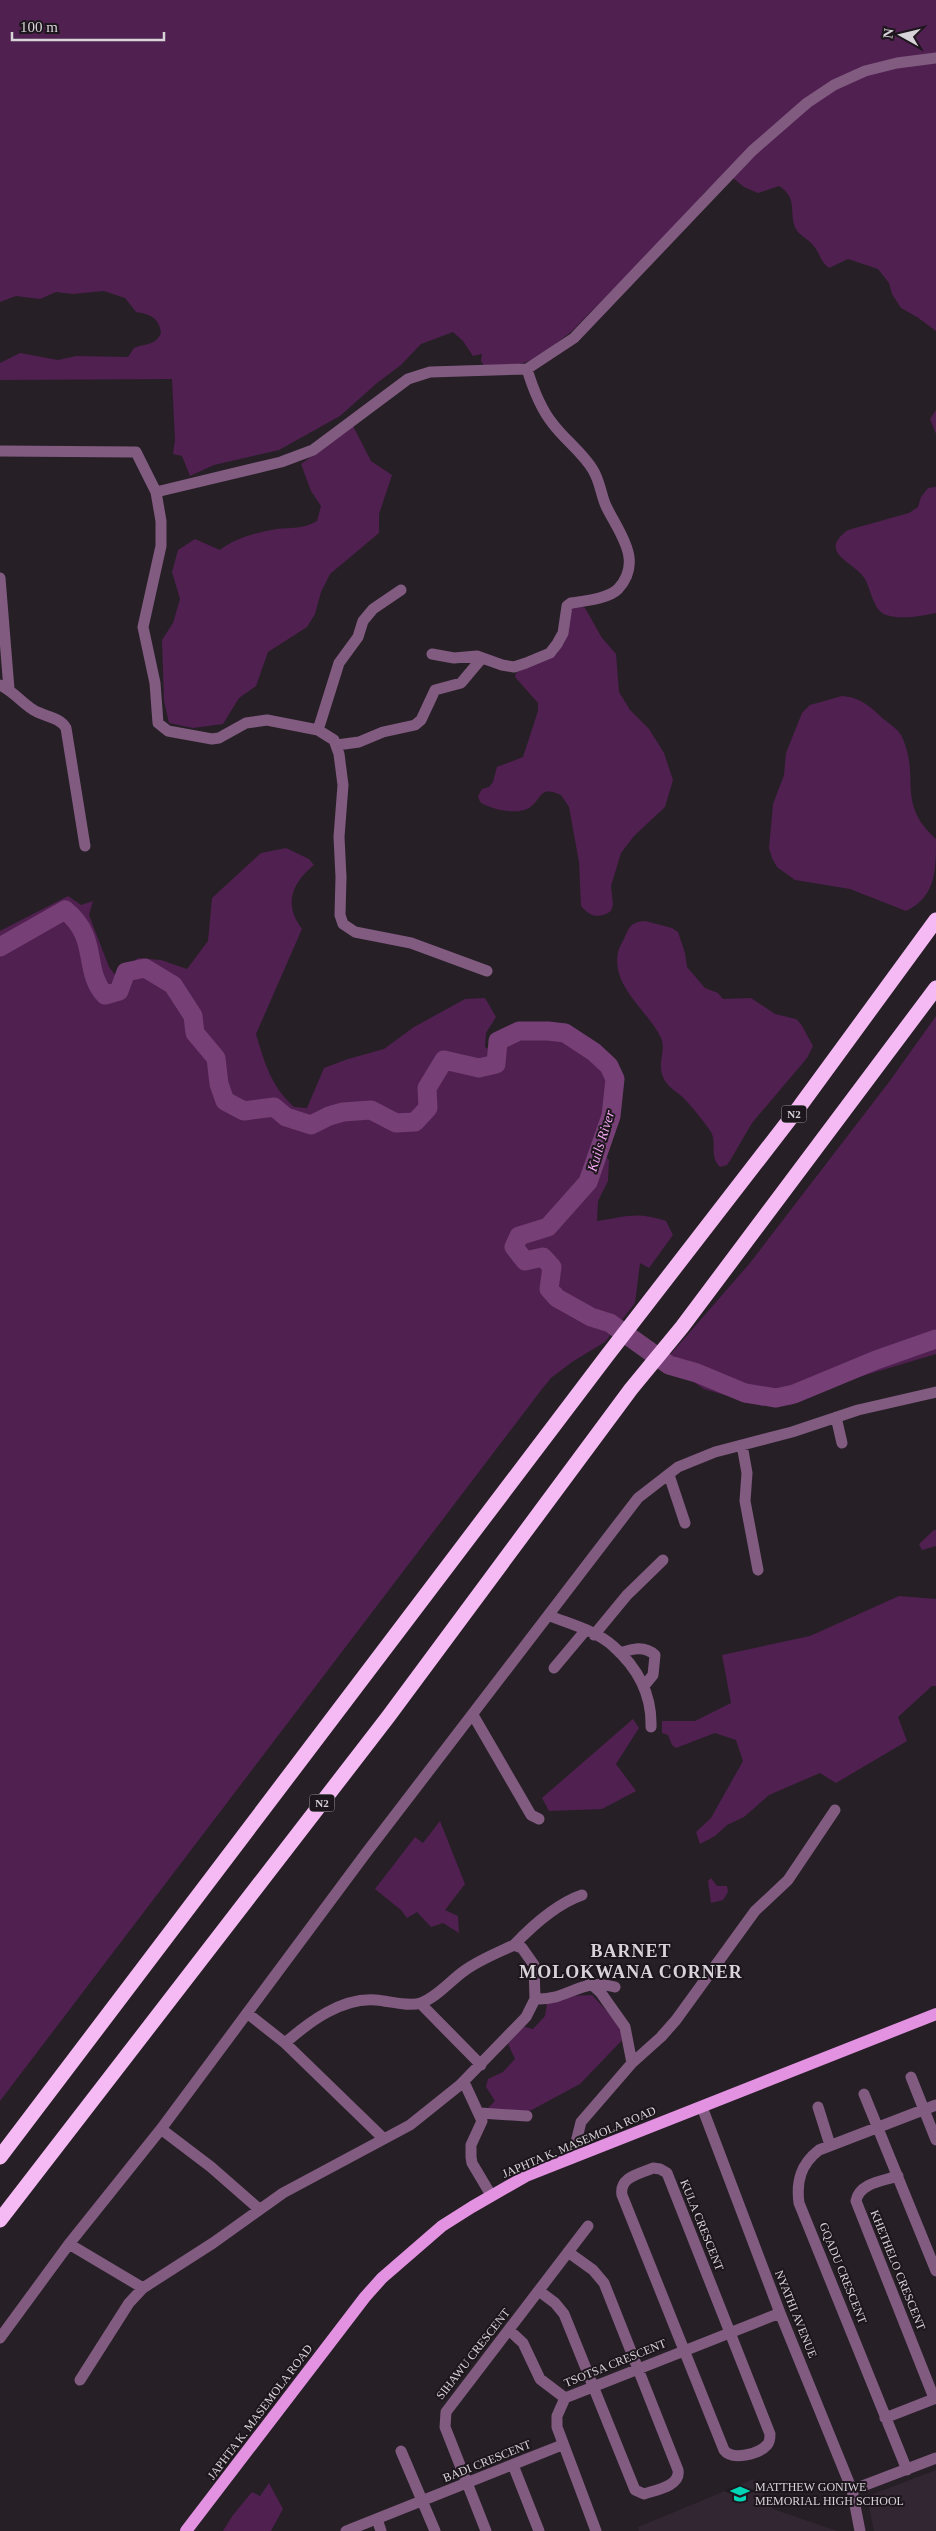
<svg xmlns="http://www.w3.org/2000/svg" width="936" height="2531" font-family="Georgia,serif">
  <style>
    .built { fill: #322632 }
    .green { fill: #502050 }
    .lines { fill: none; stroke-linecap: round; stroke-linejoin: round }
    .river { stroke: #764076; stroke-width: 19 }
    .minor { stroke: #815b80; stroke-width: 11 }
    .major { stroke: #e392e2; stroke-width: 12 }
    .highway { stroke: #f5baf3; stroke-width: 15 }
    .labels { text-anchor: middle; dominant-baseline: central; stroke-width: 4; stroke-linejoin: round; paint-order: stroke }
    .shield { fill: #1d161c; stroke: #a09aa0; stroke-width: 1 }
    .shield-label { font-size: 11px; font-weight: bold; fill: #d8d3d8 }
    .street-label { font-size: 12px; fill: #d8d3d8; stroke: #1d161c }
    .poi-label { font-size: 12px; fill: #d8d3d8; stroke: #1d161c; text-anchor: start }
    .water-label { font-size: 14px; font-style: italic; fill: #f7a8f5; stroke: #1d161c }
    .district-label { font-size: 18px; font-weight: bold; letter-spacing: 1px; fill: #d8d3d8; stroke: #1d161c }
  </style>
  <rect width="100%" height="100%" fill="#261f26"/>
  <path class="built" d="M936,2470V2531H874L869,2506L871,2495Z
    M754,2479L773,2509L837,2531H639L638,2527Z"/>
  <path class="green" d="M0,0H936V331L917,317L901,308L892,294L889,283L878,269L848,259L829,268C820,261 820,253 813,245C808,239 799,235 796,229C788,214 799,198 779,186L758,193L744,187L728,174L705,192L683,218L572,331L538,358L520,364L485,367L481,361L482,354L473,356L463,341L453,332L421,344L401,365L377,383L340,416L279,450L214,465L190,476L182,456L173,454L175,440L172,379L0,380V363L20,353L58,360L76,356L128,357L134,348C146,343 155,346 161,333C159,317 149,314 136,312L125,298L104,291L73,294L56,292L40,299L16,296L0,302Z
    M936,410V434L930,419Z
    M353,426L371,461L392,475L379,514V533L330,574L321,592L315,614L307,627L268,652L256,686L239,698L223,724L193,728L169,723L164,701L162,640L173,623L180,599L172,572L178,550L195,539L220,550C234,539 254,533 271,530C286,527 303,530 317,521L321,506L311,491L301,464Z
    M936,487V613C921,616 901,620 886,615C873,610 871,590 865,579C855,562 816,553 848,530L909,513L918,507L921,497L928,488Z
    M579,605L585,608L602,638L616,654L619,692L630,710L649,729L664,753L673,780L665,807L634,836L621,853L611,886L613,905L611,911C599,919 590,917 581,906L579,862L569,807L561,795C539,785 543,798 529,808C518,815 491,810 480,802L478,796L482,789L489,787L493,782L497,767L523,757L538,711V703L515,677L517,670L557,654L563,641L572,606Z
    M842,696C857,697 868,704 879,715C887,723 899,728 903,739C920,779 896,803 936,839C936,870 936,897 906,911L850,889L795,880L777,867L772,858L769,848L773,804L784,775L786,753L802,713L810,705Z
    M286,848L309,859L314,865C292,883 283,904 302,929L256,1034C265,1064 271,1086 294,1107L307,1108L324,1068L348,1059L384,1049L414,1027L465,999L485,998L496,1017L486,1033L485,1047L495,1053L498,1041C504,1038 512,1033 519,1031C549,1024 578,1037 600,1057C606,1063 614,1070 615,1079C619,1100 607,1131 599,1150L609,1160L608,1181L598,1201L597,1221C627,1217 635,1211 666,1221L673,1235L649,1268L640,1263L635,1303L605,1342L572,1362L551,1378L542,1389L0,2101V931L68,896L81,905L93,901L89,915L109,967L116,976L138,958L161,960L187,969L208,941L212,898L261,853Z
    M645,921L672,928L678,932L685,953L687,967L705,988L718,993L723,999L751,998L775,1014L796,1019L801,1024L813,1046L807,1058L752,1123L731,1159L727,1165L720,1167C709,1156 717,1143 711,1132C706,1124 687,1100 679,1094C674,1090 669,1087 665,1081C655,1064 667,1052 661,1038C648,1010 611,987 618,952C619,947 622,943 624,939C629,927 631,922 645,921Z
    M936,1016V1354L859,1377L818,1392L791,1405L762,1406L704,1389L680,1373L669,1356L750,1263L889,1082Z
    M934,1530H936V1546L922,1550L919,1544Z
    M899,1596L936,1599V1686H932L898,1717L907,1741L836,1783L820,1773L769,1795L744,1817L727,1825L715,1836L700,1844L696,1832L711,1818L743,1761L736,1740L715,1733L676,1748L672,1745L668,1735L662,1733V1721H695L731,1703L722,1655L810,1636Z
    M633,1719L639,1728L616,1764L636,1791L602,1809L549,1811L542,1798Z
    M440,1821L465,1884L445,1910L458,1916L459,1933L443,1923L431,1927L417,1912L407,1918L401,1910L375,1889L415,1837L423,1843Z
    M711,1878L717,1886H727L728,1892L723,1900L711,1903L708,1881Z
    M592,1995L628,2034L580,2084L526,2113L486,2110L495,2101L486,2087L488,2079L503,2072L515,2059L508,2044L522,2026L533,2029L545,2016L547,2003L568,1996Z
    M269,2483L283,2509L271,2531H223L233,2515L252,2492L260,2496Z"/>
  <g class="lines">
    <path class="river" d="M0,947L65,910C100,938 82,970 105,995L119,991L126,972L145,968L173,985L193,1016L195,1033L216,1058L219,1084L225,1101L244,1111L274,1107L286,1117L311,1125L329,1116L343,1112L371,1110L396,1123L415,1122L428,1108L427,1088L444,1060L479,1068L496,1064L498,1041L519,1031H548L565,1033L594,1052L609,1066L615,1079L611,1116L588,1182L548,1227L519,1236L514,1247L525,1261L543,1257L552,1267L549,1289L557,1298L591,1317L610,1323L669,1365L697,1373L745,1393L776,1398L794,1394L876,1360L936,1339"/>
    <path class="minor" d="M0,451L136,452L156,492L161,521V546L143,627L155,683L158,723L168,731L212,739L219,738L246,723L267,720L318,730L334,740L339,754L343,785L339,837L341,877L340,915L343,924L355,932L411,943L487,971
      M156,492L281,462L313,450L408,379L430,372L527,369L574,338L752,151L807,103L834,85L865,71L897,63L936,58
      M0,578L9,689
      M432,654L454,658L477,656L502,665L514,667L526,663L550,653L557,644L563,633L567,606L571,603C584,601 608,599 618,589C644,561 619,533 606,506C601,495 600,481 593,470C583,453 565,440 553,424C540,408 533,389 527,369
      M0,685C13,691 20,701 32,709C43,717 59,716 66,728L85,846
      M318,730L339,663L358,637L363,621L373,609L401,590
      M337,745L359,742L383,732L415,725L421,720L435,690L461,683L482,658
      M836,1417L842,1443
      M742,1445L747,1473L745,1501L758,1570
      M669,1475L685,1523
      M550,1616C570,1624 597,1631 613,1646C638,1668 652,1695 651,1727
      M594,1635L627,1595L663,1560
      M620,1653C632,1649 644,1645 655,1655L653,1675L644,1686
      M554,1668L585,1631
      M473,1715L531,1815L539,1819
      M514,1945C533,1925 556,1904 582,1895
      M590,1983L601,1993L625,2027L632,2063
      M535,1999C569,2001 579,1977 615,1987
      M420,2003L481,2065
      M247,2013L285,2043L384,2139
      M911,2077L936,2140
      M464,2082L482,2121L471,2145V2157L472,2163L491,2195
      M864,2094L936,2271
      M702,2107L780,2313L852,2490L860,2531
      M818,2107L830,2145
      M480,2113L527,2116
      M161,2129L211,2167L259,2209
      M572,2158L581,2122L632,2063L661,2037L676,2020L755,1911L788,1880L835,1810
      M653,2168L660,2169L667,2173L770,2434C770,2438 770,2442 767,2445C759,2454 732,2461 724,2450L622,2195C619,2177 639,2174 653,2168Z
      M898,2176C883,2181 859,2183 856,2201L934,2398
      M69,2244L143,2288L213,2243L283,2193L410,2125L460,2085L526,2017L535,1999L534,1965L522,1948L514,1945C497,1953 479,1960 464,1971C450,1981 437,1997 421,2003C408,2007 389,2001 376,2000C342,1997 309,2022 285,2043
      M539,2291L555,2303L564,2314L635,2490L644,2494C656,2490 681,2486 678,2470L604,2283L593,2270L568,2252
      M509,2330L523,2343L540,2379L565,2398
      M0,2338L69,2244L161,2129L366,1853L638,1498L678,1467L715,1452L792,1432L858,1410L936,1392
      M80,2380L129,2303L143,2288
      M885,2418L936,2398
      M401,2451L435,2531
      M513,2465L539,2531
      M907,2470L799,2203C796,2181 801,2164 819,2150L936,2105
      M852,2490L936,2458
      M377,2519L381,2531
      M346,2531L562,2445
      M486,2531L445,2427L446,2412L588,2226
      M596,2531L557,2427V2416L565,2398L780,2313"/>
    <path class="major" d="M186,2531L365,2297L382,2278L442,2226L472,2207L526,2176L936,2014"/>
    <path class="highway" d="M0,2157L606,1357L800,1106L936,920
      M0,2220L388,1717L631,1389L682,1327L936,988"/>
  </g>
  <defs>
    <g id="school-bare" transform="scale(1.5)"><path d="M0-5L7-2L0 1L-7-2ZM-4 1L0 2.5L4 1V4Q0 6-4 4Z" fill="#01d5b6" stroke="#1d161c" stroke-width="2.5" paint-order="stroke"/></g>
  </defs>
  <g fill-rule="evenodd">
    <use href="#school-bare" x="740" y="2494"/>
  </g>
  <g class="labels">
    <g class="shield">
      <rect x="781.5" y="1105.5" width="25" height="17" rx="4"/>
      <rect x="309.5" y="1794.5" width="25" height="17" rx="4"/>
    </g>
    <g class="shield-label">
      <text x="794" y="1114">N2</text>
      <text x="322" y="1803">N2</text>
    </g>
    <g class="street-label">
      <text transform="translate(579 2142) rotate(-23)">JAPHTA K. MASEMOLA ROAD</text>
      <text transform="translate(702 2225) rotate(68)">KULA CRESCENT</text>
      <text transform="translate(898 2270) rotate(68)">KHETHELO CRESCENT</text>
      <text transform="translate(843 2273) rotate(68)">GQADU CRESCENT</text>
      <text transform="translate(796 2314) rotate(68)">NYATHI AVENUE</text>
      <text transform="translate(473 2354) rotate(-52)">SIHAWU CRESCENT</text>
      <text transform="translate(615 2363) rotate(-22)">TSOTSA CRESCENT</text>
      <text transform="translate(260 2412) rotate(-53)">JAPHTA K. MASEMOLA ROAD</text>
      <text transform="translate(487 2461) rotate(-22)">BADI CRESCENT</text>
    </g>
    <g class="poi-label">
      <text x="755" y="2487">MATTHEW GONIWE<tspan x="755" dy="14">MEMORIAL HIGH SCHOOL</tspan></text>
    </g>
    <g class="water-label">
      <text transform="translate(601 1141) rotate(-73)">Kuils River</text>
    </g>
    <g class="district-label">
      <text x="631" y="1951">BARNET<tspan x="631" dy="21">MOLOKWANA CORNER</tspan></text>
    </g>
  </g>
  <g transform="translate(901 35) rotate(278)" stroke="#1d161c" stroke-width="4" paint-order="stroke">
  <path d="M0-4L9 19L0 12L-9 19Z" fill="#d8d3d8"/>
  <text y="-8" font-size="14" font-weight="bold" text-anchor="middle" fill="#d8d3d8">N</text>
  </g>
  <path d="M12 32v8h152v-8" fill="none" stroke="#d8d3d8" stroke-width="2.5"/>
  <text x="20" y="32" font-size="15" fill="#d8d3d8" stroke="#1d161c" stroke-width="4" paint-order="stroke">100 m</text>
</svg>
